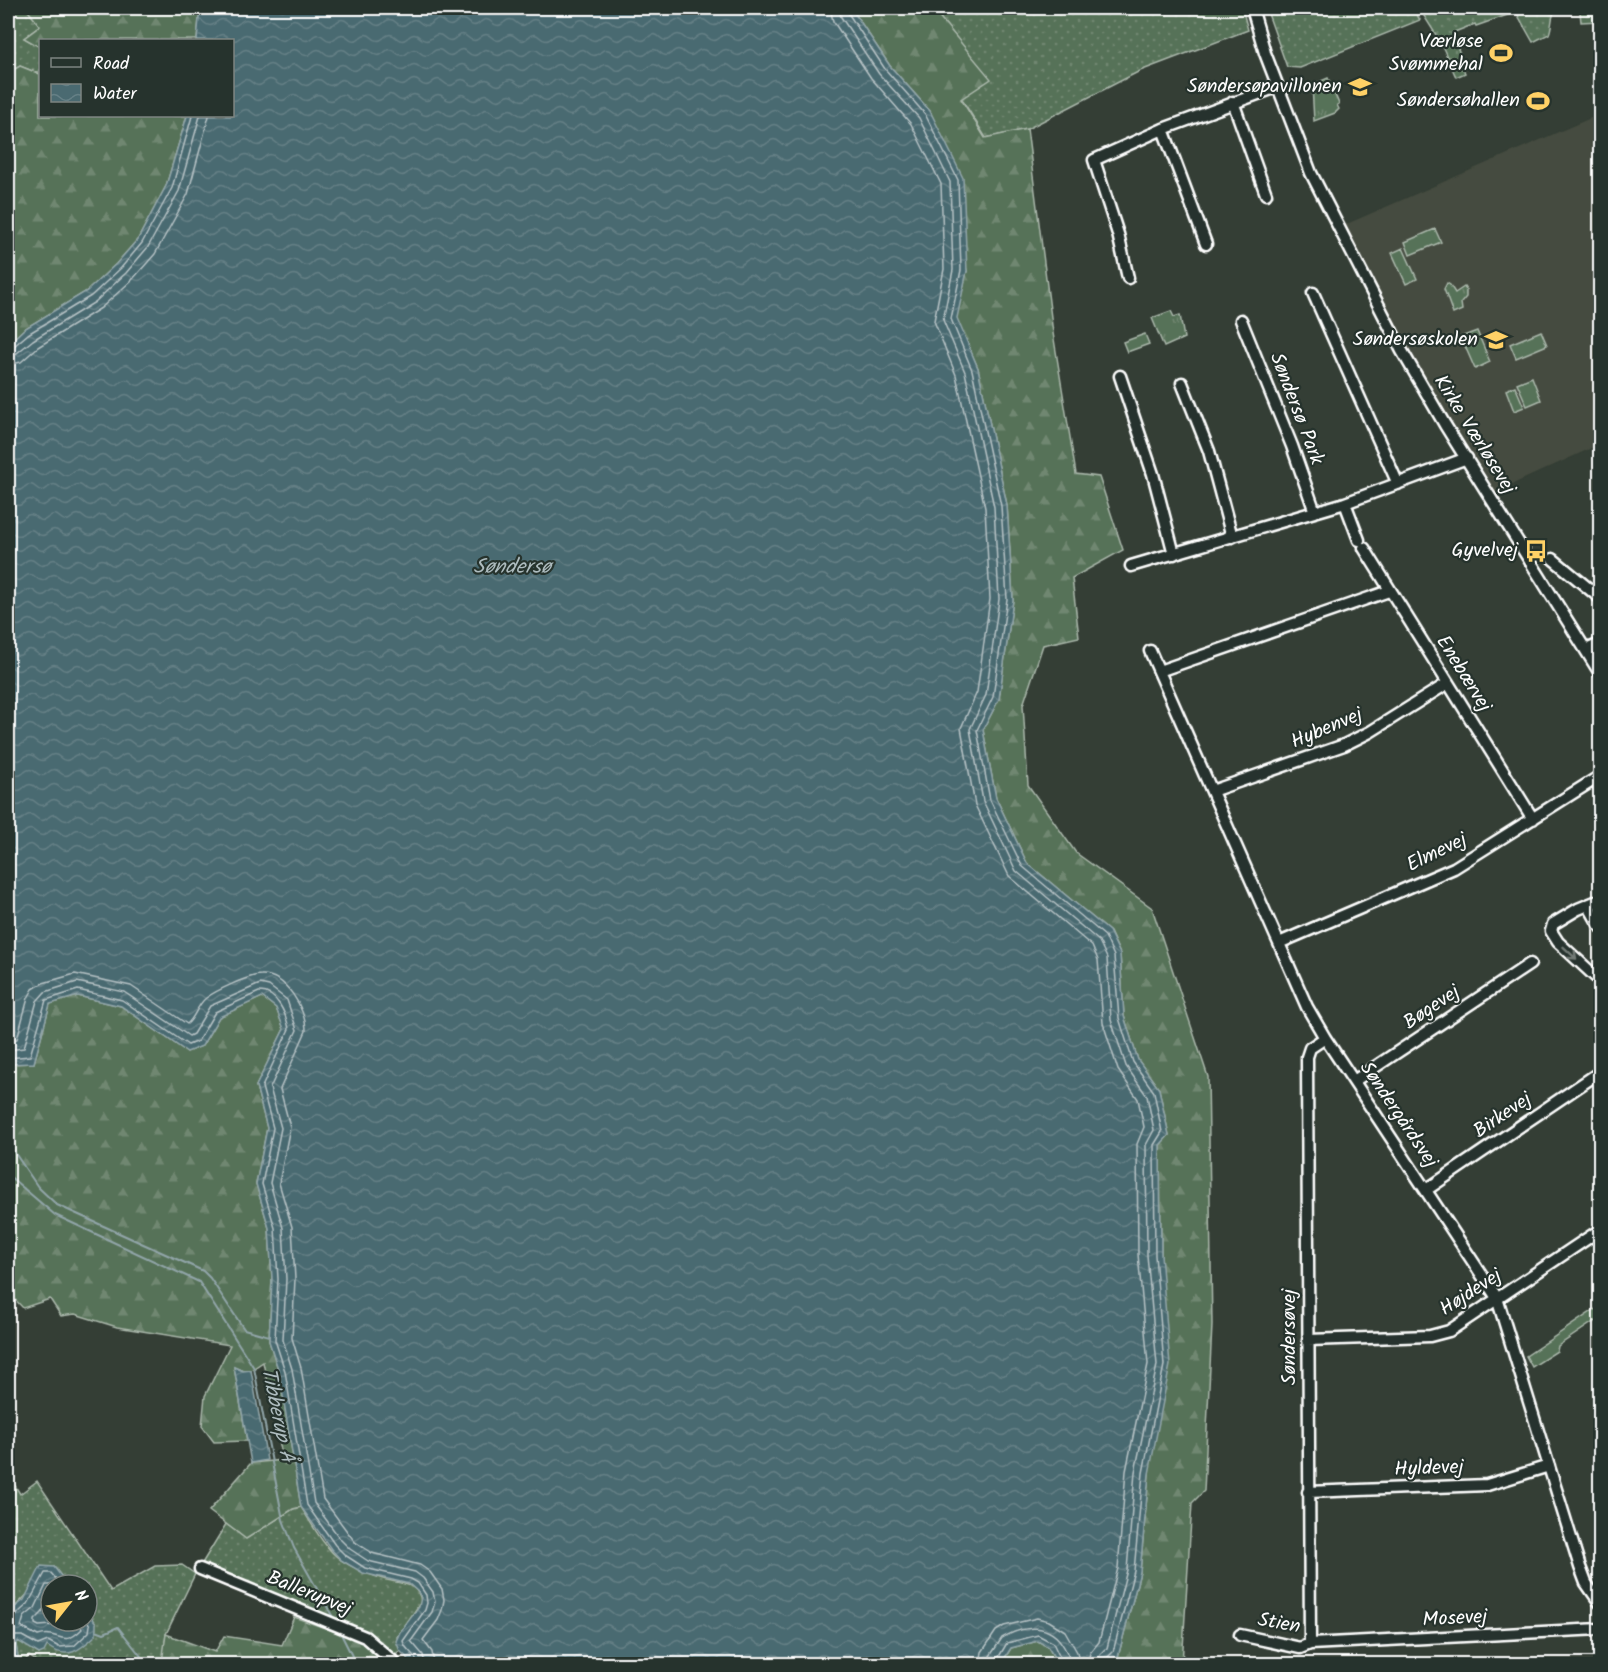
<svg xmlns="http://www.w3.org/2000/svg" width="1608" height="1672" font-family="Kalam,sans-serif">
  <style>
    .built { fill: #454b3f }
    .grass { fill: url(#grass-dots); stroke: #abb8ac; stroke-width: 1.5 }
    .forest { fill: url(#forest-firs); stroke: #abb8ac; stroke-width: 1.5 }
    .park { fill: url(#park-tufts); stroke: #abb8ac; stroke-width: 1.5 }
    .garden { fill: #577258; stroke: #abb8ac; stroke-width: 1.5 }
    .water { fill: url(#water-waves); stroke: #92a6aa; stroke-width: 1.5 }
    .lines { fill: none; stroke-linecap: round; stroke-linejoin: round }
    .shore { stroke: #b7c3c6; stroke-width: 1.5 }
    .stream { stroke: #92a6aa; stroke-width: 2 }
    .minor-casing { stroke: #fff; stroke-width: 15 }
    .minor { stroke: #26332d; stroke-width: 10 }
    .oneway { stroke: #727a76 }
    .labels { text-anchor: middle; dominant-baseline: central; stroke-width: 4.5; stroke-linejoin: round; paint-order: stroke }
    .poi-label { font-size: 20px; fill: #fff; stroke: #26332d; text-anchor: end }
    .street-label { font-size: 20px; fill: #fff; stroke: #26332d }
    .water-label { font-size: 21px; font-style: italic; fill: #aebcbf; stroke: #26332d }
  </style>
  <defs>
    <pattern id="grass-dots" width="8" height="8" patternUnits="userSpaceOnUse" patternTransform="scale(1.5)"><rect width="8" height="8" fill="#577258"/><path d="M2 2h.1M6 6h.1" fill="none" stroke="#708771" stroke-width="1.8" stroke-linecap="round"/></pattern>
    <pattern id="forest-firs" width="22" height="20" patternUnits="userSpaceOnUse" patternTransform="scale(1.5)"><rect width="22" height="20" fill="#577258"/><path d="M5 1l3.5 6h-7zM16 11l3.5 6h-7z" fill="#708771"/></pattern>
    <pattern id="park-tufts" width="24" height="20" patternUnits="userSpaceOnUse" patternTransform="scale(1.5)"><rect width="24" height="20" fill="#577258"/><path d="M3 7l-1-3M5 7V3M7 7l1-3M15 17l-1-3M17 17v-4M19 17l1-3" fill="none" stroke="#708771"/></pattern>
    <pattern id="water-waves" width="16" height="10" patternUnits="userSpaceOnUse" patternTransform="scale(1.5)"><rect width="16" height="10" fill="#4a6a71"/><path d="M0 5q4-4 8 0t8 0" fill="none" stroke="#658086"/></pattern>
  </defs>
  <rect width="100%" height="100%" fill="#343e35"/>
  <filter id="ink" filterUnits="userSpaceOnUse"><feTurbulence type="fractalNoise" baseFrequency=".0167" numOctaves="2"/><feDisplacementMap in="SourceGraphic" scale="12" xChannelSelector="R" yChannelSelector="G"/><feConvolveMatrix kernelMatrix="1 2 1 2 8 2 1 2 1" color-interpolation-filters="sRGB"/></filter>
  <g filter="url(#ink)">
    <path class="built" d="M1600,114V444L1491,494L1366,290L1333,230Z"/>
    <path class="grass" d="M8,8H26L40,26L24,38L40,47V74L20,66L8,73Z
      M932,8H1242L1248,30L1140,71L1027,129L986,138L961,98L990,79Z
      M1266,8H1413L1420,20L1300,68L1287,67Z
      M1419,8H1557C1550,15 1553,25 1549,34L1533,42L1516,12L1476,26L1475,24L1452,33L1465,67L1463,68L1465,73L1456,77L1440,41Z
      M1576,8H1600V21L1581,22L1580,12Z
      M8,1474L20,1494L37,1481L111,1591L155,1566L182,1565L195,1574L166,1634L163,1664H35L36,1661L29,1656L22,1664H12L18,1657L16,1645L18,1640L39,1654L47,1646L96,1623L87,1611V1585H68L54,1567L14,1608L8,1620Z
      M301,1507C312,1524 324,1548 341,1560C352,1567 368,1574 380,1578C395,1584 419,1580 421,1602L397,1637L400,1651L395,1656L365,1631L201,1565L226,1524L247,1538L293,1509Z"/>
    <path class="forest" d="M26,8H200L197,40H40V47L24,38L40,26Z
      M851,8H932L991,79L961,99L985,138L1027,129L1053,333L1076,474L1099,477L1123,550L1072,578L1079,637L1043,645L1023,705L1028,785L1076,853L1152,908L1208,1077L1212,1325L1204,1491L1192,1503L1182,1664H1107L1118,1657L1140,1572L1149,1474L1161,1254L1160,1145L1169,1135L1159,1089L1138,1060L1124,1016L1120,954L1110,932L1027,863L996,798L983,730L999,699L1013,600L1007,505L978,368L956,318L967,271L930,111L890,66Z
      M20,66L40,74V116H187L166,186L138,239L116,264L87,291L24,329L8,344V73Z
      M78,996L121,1006L187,1052L202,1046L219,1017L262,997L276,1008L284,1029L256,1086L267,1128L256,1184L269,1228L272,1279L269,1341L279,1372L301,1507L293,1509L246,1539L209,1511L251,1463L283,1460L263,1362L251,1370L243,1371L234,1367L247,1441L214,1442L202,1426L205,1396L230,1345L117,1327L75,1314L61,1316L50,1299L23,1308L8,1292V1064L34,1063L50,1004Z
      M294,1617L362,1641L389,1664H163L162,1662L166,1634L215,1652L224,1636L282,1645Z
      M1038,1641L1048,1647L1058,1664H1001L1011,1648Z"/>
    <path class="park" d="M1328,78L1339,104L1337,105L1339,109L1335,113L1314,121L1312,85Z
      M1447,283L1450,285L1455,293L1464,287L1466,290V297L1461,303L1462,310L1453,314L1444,289Z
      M1171,311L1174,317L1180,315L1184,338L1164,347L1152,318Z
      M1541,331L1547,345L1516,358L1510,344Z
      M1600,1306V1326L1595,1321L1558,1346L1557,1351L1532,1367L1526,1356Z"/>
    <path class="garden" d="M1435,229L1441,242L1410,255L1405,242Z
      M1403,248L1417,279L1406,284L1392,253Z
      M1477,331L1490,362L1475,369L1461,337Z
      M1145,334L1149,344L1127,352L1123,342Z
      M1532,377L1541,400L1527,406L1517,383Z
      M1515,386L1524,407L1514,411L1506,390Z"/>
    <path class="water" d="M200,8H851L890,66L930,111L963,178L967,271L957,318L978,368L1007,505L1013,600L999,699L983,730L996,798L1027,863L1109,931L1120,954L1124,1016L1138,1060L1159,1089L1169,1135L1160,1145L1161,1254L1170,1365L1149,1474L1140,1572L1118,1657L1107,1664H1058L1048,1647L1038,1641L1011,1648L1001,1664H414L400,1651L396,1641L400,1632L419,1607L421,1597L418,1592L409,1584L363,1573L341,1560L331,1549L301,1507L279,1372L269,1341L272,1279L269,1228L256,1184L267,1128L256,1086L284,1029L276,1008L262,997L219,1017L202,1046L187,1052L121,1006L78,996L50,1004L34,1063L8,1064V344L24,329L87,291L116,264L138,239L166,186L187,116H232V40H197Z
      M234,1367L243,1371L251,1370L267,1460L251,1463Z
      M41,1566L54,1567L68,1585H51V1621H87V1611L96,1623V1635C80,1650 68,1661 47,1646L44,1652L39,1654L18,1641L16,1645L18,1657L12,1664H8V1620L14,1608L24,1600Z"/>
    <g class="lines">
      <path class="shore" d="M830,8L833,21L871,78L911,124L941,184L944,269L934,321L956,375L985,508L990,599L977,692L961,728L975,805L1009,876L1092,946L1098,960L1103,1023L1118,1070L1138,1099L1144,1127L1137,1144L1138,1254L1148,1364L1126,1471L1118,1568L1099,1642L1090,1653L1088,1664
        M839,8L841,17L879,74L919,118L950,182L953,270L943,320L965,372L994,507L999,599L986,695L970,729L983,801L1016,871L1099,941L1107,958L1111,1020L1126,1066L1147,1096L1154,1130L1146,1145L1147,1255L1157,1365L1135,1472L1127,1570L1107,1648L1099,1656L1097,1664
        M847,8L848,13L885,69L925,114L958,180L961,270L951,319L972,370L1001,506L1007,599L993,697L977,730L990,800L1022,866L1105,936L1114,956L1119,1018L1133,1062L1154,1092L1162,1132L1154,1145L1155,1255L1164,1365L1143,1473L1134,1571L1113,1652L1106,1659L1105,1664
        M8,348L13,347L28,334L91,296L121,268L142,243L172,188L192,116
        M8,356L17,353L33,340L95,302L126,273L148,247L179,191L200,116
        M8,365L21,362L38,347L101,308L132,280L155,254L188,194L209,116
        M8,1041L17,1039L28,998L33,989L43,983L75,974L131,986L187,1024C195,1018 197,1005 206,998C215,991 249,975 261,975C286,974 306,1009 306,1031L280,1089L290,1127L279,1183L292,1227L295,1279L292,1338L301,1368L323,1499L355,1542L372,1553L420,1565L430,1572L442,1589L444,1600L442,1610L438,1620L423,1640L432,1652L434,1664
        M8,1050L24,1048L37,1001L45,992L77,982L124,992L189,1036L193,1034L210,1006L260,984L269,986L287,1000L297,1030L270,1088L281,1128L270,1183L283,1228L286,1279L283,1340L292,1369L314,1503L341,1540L350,1549L368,1561L415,1572L423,1578L433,1592L435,1602L432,1612L411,1641L423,1655L425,1664
        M8,1058L30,1056L46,1000L78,990L122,1000L188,1045L198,1041L215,1012L259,992C277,991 286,1014 289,1029L262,1087L273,1128L262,1184L275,1228L278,1279L275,1340L285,1371L307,1505L335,1545L345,1555L365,1568L411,1579L418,1583L426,1595L427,1603L425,1610L403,1641C405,1651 417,1654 417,1664
        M51,1585H46L35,1608L24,1617L21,1627L38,1636C60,1629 61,1650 82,1629L78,1621
        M51,1600L48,1602L42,1613L35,1620V1624L39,1626L52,1625L67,1630L70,1627L67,1621
        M8,1621L14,1619L19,1612L28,1604L45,1573H51L61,1585
        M8,1662L11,1654L10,1643L15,1636H22L38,1645L48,1641L59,1647L74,1646L89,1632L90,1625L87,1621
        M980,1664L982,1652L996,1631L1004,1626L1037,1618L1049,1621L1065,1631L1077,1652L1080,1664
        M989,1664L990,1656L1002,1638C1024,1625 1050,1622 1064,1647C1067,1653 1070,1658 1071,1664
        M996,1664L997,1660L1007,1643L1038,1635L1053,1643L1063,1664"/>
      <path class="stream" d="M8,1143L38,1187L57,1205L203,1271L210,1278L244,1329L269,1336
        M8,1175L55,1215L199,1282L254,1368L283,1520L294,1548L334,1619
        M96,1630L104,1633L118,1627L147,1664
        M340,1632L356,1664"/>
      <g class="minor-casing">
        <path id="minor" d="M1252,8L1265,53L1311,173L1402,351L1445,425L1600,673
          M1233,102L1266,194
          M1163,129L1206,244
          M1128,278L1118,234L1094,160L1163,129L1277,87
          M1313,293L1398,484
          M1241,320L1292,446L1315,512
          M1120,376L1153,474L1174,554
          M1182,383L1209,451L1232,537
          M1345,503L1359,540
          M1364,548L1533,819
          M1553,559L1600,598
          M1131,566L1345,503L1467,458
          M1586,650L1600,644
          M1150,651L1307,1007L1325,1038L1497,1298L1580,1567L1586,1583L1600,1603
          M1159,671L1389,591
          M1212,791L1344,745L1370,732L1448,683
          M1600,900L1578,909L1553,924L1551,931L1558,942L1597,978L1600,983
          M1591,905V910L1600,926
          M1279,943L1454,868L1600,776
          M1354,1081L1530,964
          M1426,1190L1600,1072
          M1308,1340L1430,1336L1449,1331L1600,1230
          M1308,1492L1487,1485L1549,1466
          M200,1569L365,1637L396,1664
          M1240,1635L1300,1648L1310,1644L1600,1629
          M1310,1644L1307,1057L1310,1048L1325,1038"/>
      </g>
      <use href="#minor" class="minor"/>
    </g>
    <defs><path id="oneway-shaft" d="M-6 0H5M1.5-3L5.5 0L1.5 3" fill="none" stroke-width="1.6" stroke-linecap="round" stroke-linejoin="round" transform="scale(1.5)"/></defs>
    <use class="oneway" href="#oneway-shaft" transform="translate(1570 953) rotate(43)"/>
  </g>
  <defs>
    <g id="stadium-bare" transform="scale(1.8)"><path d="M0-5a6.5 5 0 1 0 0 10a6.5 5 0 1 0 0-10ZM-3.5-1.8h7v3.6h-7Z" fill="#ffd166" stroke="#26332d" stroke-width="2.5" paint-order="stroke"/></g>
    <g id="school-bare" transform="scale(1.8)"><path d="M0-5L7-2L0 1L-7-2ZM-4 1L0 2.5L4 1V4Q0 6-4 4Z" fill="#ffd166" stroke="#26332d" stroke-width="2.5" paint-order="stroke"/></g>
    <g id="bus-bare" transform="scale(1.8)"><path d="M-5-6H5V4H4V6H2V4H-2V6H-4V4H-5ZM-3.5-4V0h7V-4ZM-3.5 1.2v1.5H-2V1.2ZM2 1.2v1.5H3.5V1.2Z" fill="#ffd166" stroke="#26332d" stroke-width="2.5" paint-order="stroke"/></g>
  </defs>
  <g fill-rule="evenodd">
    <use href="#stadium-bare" x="1501" y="53"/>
    <use href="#school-bare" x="1360" y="87"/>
    <use href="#stadium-bare" x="1538" y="101"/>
    <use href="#school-bare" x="1496" y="340"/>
    <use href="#bus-bare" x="1536" y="551"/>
  </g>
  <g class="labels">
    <g class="poi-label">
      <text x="1483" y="42">Værløse<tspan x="1483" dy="23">Svømmehal</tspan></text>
      <text x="1342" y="87">Søndersøpavillonen</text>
      <text x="1520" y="101">Søndersøhallen</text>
      <text x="1478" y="340">Søndersøskolen</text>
      <text x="1518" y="551">Gyvelvej</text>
    </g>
    <g class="street-label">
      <text transform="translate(1296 409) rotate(69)">Søndersø Park</text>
      <text transform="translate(1474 435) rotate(58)">Kirke Værløsevej</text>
      <text transform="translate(1463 674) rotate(58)">Enebærvej</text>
      <text transform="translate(1327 729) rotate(-23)">Hybenvej</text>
      <text transform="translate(1437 853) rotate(-26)">Elmevej</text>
      <text transform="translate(1432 1008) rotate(-34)">Bøgevej</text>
      <text transform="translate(1398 1115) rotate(56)">Søndergårdsvej</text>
      <text transform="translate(1503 1116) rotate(-34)">Birkevej</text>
      <text transform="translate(1471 1293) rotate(-33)">Højdevej</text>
      <text transform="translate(1290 1337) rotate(-90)">Søndersøvej</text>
      <text transform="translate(1429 1469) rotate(-2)">Hyldevej</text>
      <text transform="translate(309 1594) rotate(22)">Ballerupvej</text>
      <text transform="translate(1455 1619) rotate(-3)">Mosevej</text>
      <text transform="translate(1279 1624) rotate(10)">Stien</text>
    </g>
    <g class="water-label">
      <text x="512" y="567">Søndersø</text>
      <text transform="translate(277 1415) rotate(78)">Tibberup Å</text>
    </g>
  </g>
  <rect width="1608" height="1672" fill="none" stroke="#26332d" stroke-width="30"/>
  <rect x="15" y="15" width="1578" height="1642" fill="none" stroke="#fff" stroke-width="2" filter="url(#ink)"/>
  <rect x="39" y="39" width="195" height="78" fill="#26332d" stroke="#7d8581" stroke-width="1.5"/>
  <rect x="51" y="58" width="30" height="9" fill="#26332d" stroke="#7d8581" stroke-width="1.5"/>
  <text x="93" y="69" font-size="18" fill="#ffffff">Road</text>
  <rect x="51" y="84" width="30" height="18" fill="url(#water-waves)" stroke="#7d8581" stroke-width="1.5"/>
  <text x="93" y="99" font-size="18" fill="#ffffff">Water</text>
  <g transform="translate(69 1603) rotate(59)"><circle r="28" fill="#26332d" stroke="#7d8581" stroke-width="1.5"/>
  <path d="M0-4.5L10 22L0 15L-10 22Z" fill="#ffd166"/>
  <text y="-9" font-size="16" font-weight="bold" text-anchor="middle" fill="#ffffff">N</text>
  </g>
</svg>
